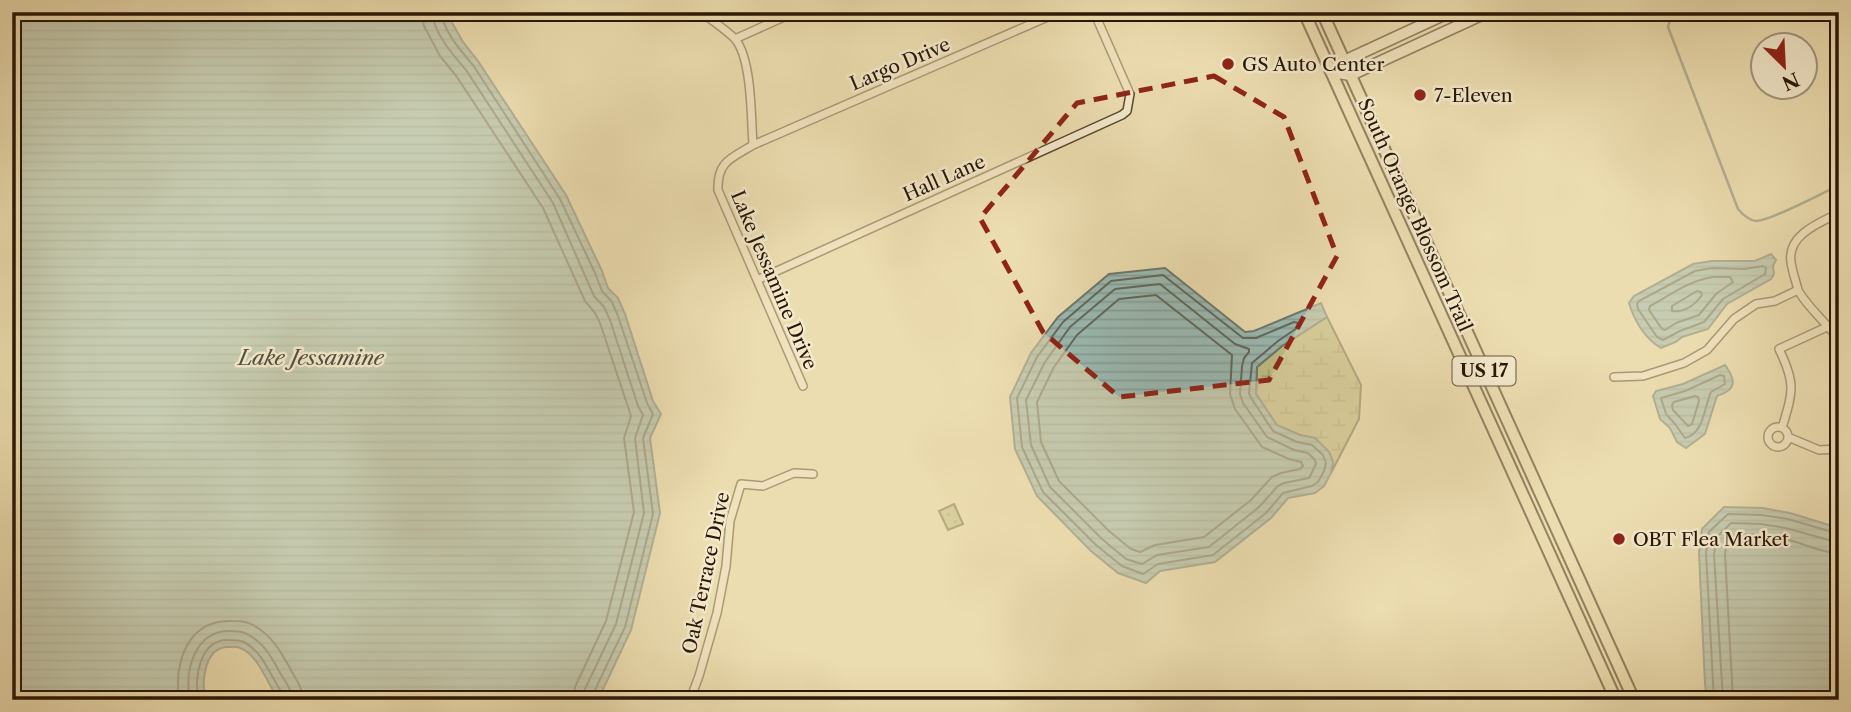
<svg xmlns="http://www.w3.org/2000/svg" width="1851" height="712" font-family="'Libre Caslon Text',serif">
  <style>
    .wetland { fill: url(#wetland-marsh); stroke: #746a45; stroke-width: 2 }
    .park { fill: url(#park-dots); stroke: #746a45; stroke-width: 2 }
    .water { fill: url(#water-rules); stroke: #6d786d; stroke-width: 2 }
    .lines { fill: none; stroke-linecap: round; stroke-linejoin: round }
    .shore { stroke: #62685c; stroke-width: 2 }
    .stream { stroke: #6d786d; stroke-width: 2.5 }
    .street-casing { stroke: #5a482f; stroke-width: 10 }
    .secondary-casing { stroke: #291604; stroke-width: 13 }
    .primary-casing { stroke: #291604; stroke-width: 14 }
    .street { stroke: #f3e9cc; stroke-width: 7 }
    .secondary { stroke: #f3e9cc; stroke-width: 10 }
    .primary { stroke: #ecddb0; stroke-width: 10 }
    .marked { fill: none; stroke: #8f2418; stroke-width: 5; stroke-dasharray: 14 9; stroke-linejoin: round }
    .poi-dot { fill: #8f2418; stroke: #f3e9cc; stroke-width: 2.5 }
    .labels { text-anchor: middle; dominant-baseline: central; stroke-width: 5; stroke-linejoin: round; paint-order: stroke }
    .shield { fill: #f3e9cc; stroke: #665540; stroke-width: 2 }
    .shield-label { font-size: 18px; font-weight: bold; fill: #291604 }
    .street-label { font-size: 19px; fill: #291604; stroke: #f3e9cc }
    .poi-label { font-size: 19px; fill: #291604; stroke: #f3e9cc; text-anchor: start }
    .water-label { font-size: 21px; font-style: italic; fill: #514f41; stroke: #f3e9cc }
  </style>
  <defs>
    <pattern id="wetland-marsh" width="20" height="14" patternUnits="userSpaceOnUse" patternTransform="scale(1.75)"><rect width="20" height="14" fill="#c0bf86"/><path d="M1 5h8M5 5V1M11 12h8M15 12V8" fill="none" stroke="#a5a372"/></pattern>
    <pattern id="park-dots" width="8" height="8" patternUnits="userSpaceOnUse" patternTransform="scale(1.75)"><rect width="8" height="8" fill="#c0bf86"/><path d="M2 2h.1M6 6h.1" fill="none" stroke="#a5a372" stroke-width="1.8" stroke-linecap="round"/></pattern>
    <pattern id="water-rules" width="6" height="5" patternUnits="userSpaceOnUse" patternTransform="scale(1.75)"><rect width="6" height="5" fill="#9abab3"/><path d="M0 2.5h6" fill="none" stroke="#859f98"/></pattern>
  </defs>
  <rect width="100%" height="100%" fill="#ecddb0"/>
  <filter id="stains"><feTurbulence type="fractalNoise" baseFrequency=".00286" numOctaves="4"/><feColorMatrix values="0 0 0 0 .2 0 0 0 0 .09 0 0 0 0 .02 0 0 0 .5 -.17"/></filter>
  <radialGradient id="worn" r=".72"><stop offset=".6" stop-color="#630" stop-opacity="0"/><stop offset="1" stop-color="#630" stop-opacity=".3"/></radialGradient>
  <path class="wetland" d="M1327,317L1361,385L1359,419L1331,473L1333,462L1329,452L1315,439L1300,435L1277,426L1256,394L1257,367L1282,346Z"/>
  <path class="park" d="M954,504L963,524L948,530L939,511Z"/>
  <path class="water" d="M12,12H446L463,42L478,61L566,195L602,271L608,288L618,298L625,314L653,401L661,414L650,438L660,513L631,630L598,700H279C268,685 258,654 240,648C236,646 232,647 229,647C205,646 200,682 206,700H12Z
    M1771,254L1776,260L1773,266L1774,274L1771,279L1727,304L1708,329L1682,337L1676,342L1661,348C1645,339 1634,320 1629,303L1634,296L1693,264L1712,261H1755Z
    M1165,268L1245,332L1254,331L1321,303L1327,317L1282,346L1257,367L1256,394L1277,425L1300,435L1315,438L1329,452L1333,462L1331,473L1324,486L1315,493L1288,498L1271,518L1215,562L1160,571L1146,583L1118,573L1091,551L1037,496L1015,449L1010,397L1031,353L1058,317L1109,274Z
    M1725,365C1736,380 1737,390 1717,396L1705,434L1686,448L1677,442L1670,428L1660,419L1653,396L1656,391L1683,384Z
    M1724,507L1763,508L1790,513L1839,528V700H1707L1705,684L1699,553L1702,529Z"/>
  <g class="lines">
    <path class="shore" d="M421,12L424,26L440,56L457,77L543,208L585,301L595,313L600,323L631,416L624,438L634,512L606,621L575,687L573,700
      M432,12C433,32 453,55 466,70L553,203L594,296L604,307L610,320L638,406L643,415L635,438L644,513L616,624L584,691L583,700
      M441,12C444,32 460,50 473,65L560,199L595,273L602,291L612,302L618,316L647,403L653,414L643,438L653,514L625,627L593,694L592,700
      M1763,266L1766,268L1765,274L1723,299L1704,322L1680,331L1663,340L1657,337L1638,309L1637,304L1639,301L1695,271L1712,268L1744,269Z
      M1163,275L1243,338H1256L1294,322L1298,323L1297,328L1278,341L1252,363L1249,393L1251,398L1273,431L1297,442L1312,445L1323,455L1326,463L1324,471L1318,482L1312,486L1283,493L1266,513L1213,555L1158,564L1143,574L1122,566L1096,545L1043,492L1022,447L1017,398L1037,357L1063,322L1111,281Z
      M1713,277H1730L1733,282L1716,294L1699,315L1676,323L1665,330L1662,329L1649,310L1650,306C1672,294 1688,281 1713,277Z
      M1160,284L1235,344L1249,349V352L1244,358L1242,366L1240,394L1243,403L1267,437L1294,450L1308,453L1315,460L1316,464L1309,478L1284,483L1278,486L1259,507L1209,547L1157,555L1142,564L1126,559L1102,539L1050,487L1031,445L1026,400L1045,362L1070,327L1115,289Z
      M1697,291L1701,292L1702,295C1695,305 1684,313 1672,311V306Z
      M1156,295L1232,355L1230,394L1235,409L1262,447L1289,459L1301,462L1303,466L1300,469L1281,473L1272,477L1251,500L1204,537L1155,545L1140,552L1131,549L1109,531L1059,481L1041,442L1037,402L1054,367L1077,335L1119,299Z
      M1720,375L1724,376L1725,384L1711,392C1704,408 1704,433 1685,438L1675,424L1666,414L1661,398L1685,391Z
      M1695,396L1698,397L1699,401L1692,424L1688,426L1673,410L1672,405L1674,402Z
      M179,700C174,663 187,620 231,621C239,621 246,621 253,625C272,635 281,652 291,670C296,681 303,687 303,700
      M190,700C184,670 195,630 231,631C237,632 242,631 247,634C263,642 271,656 279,671C284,680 292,689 293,700
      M199,700C193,679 200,639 228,640C234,640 239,640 244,642C264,653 270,676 283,694L284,700
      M1714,700L1706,553L1709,532L1728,514L1762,515L1788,519L1839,534
      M1723,700L1714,554L1717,537L1731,523L1761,524L1786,528L1839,543
      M1733,700L1725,554L1727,542L1736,534C1752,534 1769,535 1785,539C1803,543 1821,553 1839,553"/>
    <path class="stream" d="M1675,12L1671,16L1668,27L1738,209C1743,215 1748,220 1756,221C1770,221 1823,193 1839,185"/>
    <g class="street-casing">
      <path id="street" d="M701,12C712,21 727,30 736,40C752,62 751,117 753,145
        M735,39L795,12
        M757,280L1122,115L1127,111L1130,94L1094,12
        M1798,290C1796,281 1792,271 1791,262C1787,235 1819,223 1839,213
        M1614,377L1643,376L1684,363L1707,350L1734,319L1756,304L1775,301L1798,290C1807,307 1827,323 1839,340
        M803,386L718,190C717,161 732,158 753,145L1059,12
        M1768 437a10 10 0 1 1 20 0a10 10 0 1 1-20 0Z
        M1782,428C1793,391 1796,384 1779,349L1829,326
        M1788,437L1819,450L1839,449
        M690,700L699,676L717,613L726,566L730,521L741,484L763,486L794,473L813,474"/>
    </g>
    <g class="secondary-casing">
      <path id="secondary" d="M1331,72L1351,75L1488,12
        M1331,72L1344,61L1450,12"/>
    </g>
    <g class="primary-casing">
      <path id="primary" d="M1304,12L1616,700
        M1322,12L1634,700"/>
    </g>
    <use href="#street" class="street"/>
    <use href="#secondary" class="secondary"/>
    <use href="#primary" class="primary"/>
  </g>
  <path d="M0 0H1851V712H0ZM1214,76L1284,117L1337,256L1269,380L1119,397L1043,332L980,218L1077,103Z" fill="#ecddb0" fill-opacity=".55" fill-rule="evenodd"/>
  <path class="marked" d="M1214,76L1284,117L1337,256L1269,380L1119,397L1043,332L980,218L1077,103Z"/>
  <g class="poi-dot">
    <circle cx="1228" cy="64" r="7"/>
    <circle cx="1420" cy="95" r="7"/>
    <circle cx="1619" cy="539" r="7"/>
  </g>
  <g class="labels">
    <rect class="shield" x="1452.5" y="356.5" width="63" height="29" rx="5"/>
    <g class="shield-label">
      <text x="1484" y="371">US 17</text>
    </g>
    <g class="street-label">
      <text transform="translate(900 64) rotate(-23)">Largo Drive</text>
      <text transform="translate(944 178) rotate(-24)">Hall Lane</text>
      <text transform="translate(1415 215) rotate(66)">South Orange Blossom Trail</text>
      <text transform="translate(774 280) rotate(67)">Lake Jessamine Drive</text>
      <text transform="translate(706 573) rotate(-78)">Oak Terrace Drive</text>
    </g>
    <g class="poi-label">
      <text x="1242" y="64">GS Auto Center</text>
      <text x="1434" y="95">7-Eleven</text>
      <text x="1633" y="539">OBT Flea Market</text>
    </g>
    <g class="water-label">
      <text x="311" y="357">Lake Jessamine</text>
    </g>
  </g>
  <rect width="1851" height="712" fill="none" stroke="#ecddb0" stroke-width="42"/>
  <rect x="14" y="14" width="1823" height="684" fill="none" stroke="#291604" stroke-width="3.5"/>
  <rect x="21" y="21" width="1809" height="670" fill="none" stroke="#291604" stroke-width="2"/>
  <g transform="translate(1784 66) rotate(156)"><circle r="33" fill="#f3e9cc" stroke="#a2957c" stroke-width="2"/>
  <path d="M0-5L12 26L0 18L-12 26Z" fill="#8f2418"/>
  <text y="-10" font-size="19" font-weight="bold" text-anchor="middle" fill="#291604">N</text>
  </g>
  <rect width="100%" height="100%" filter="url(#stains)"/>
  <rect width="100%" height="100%" fill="url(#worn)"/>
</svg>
